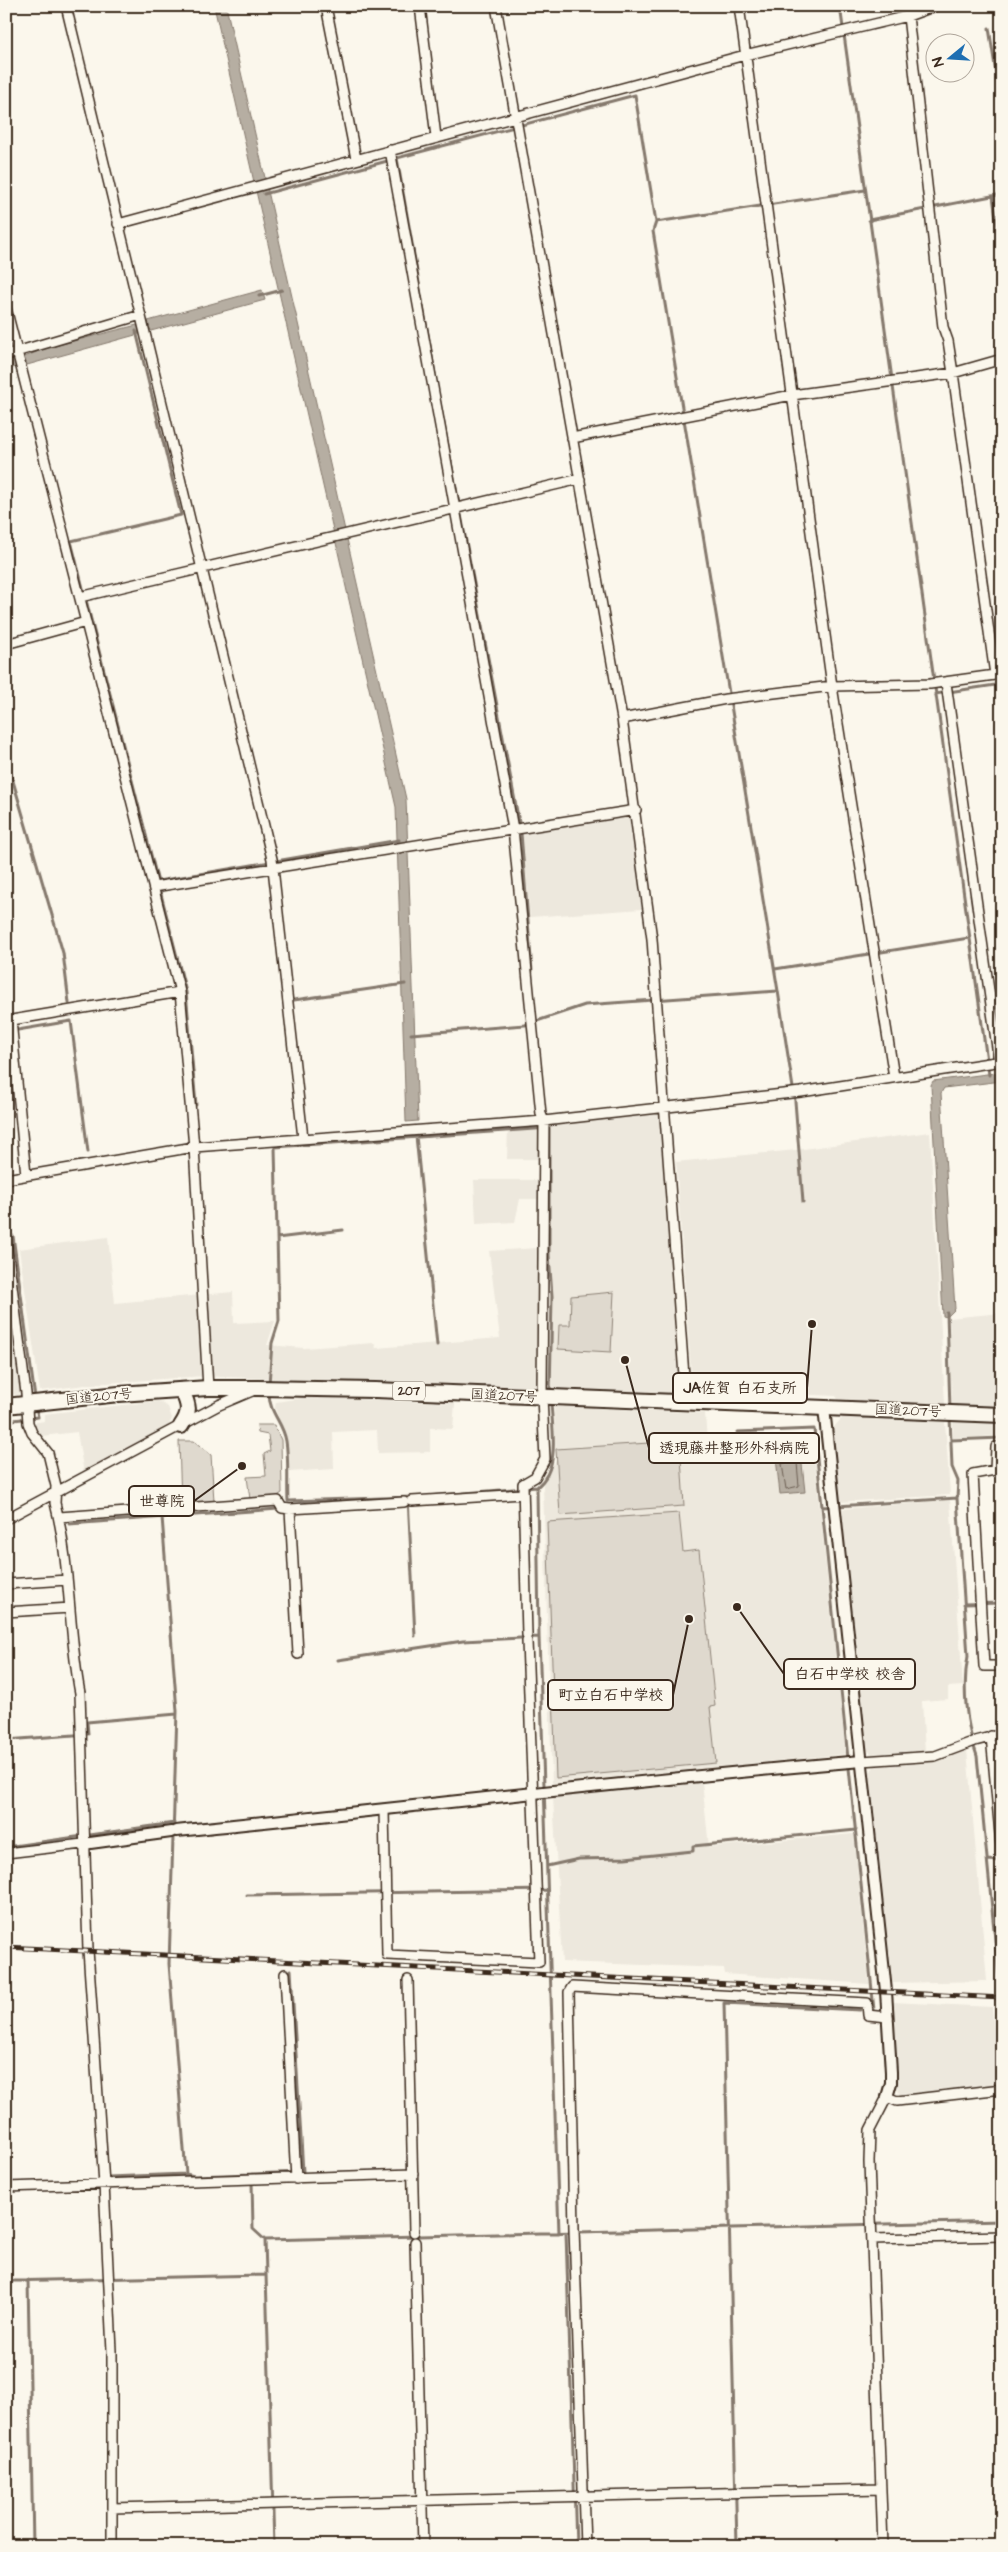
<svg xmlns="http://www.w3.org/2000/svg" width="1008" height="2552" font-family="'Architects Daughter','Klee One',sans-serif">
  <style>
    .built { fill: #ede8dd }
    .green { fill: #dfd9ce; stroke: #8d8276 }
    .water { fill: #b6aea2; stroke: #85796d }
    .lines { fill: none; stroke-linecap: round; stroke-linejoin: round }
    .shore { stroke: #6c5f53; stroke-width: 1 }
    .stream { stroke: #85796d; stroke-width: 3 }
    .minor-casing { stroke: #3b2a1e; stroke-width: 12 }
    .tertiary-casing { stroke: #3b2a1e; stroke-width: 14 }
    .trunk-casing { stroke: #3b2a1e; stroke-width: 18 }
    .minor { stroke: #fbf7ec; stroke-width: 9 }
    .tertiary { stroke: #fbf7ec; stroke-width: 10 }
    .trunk { stroke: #fbf7ec; stroke-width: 14 }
    .rail-casing { stroke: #3b2a1e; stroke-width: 5 }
    .rail { stroke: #fbf7ec; stroke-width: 3; stroke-dasharray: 9; stroke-linecap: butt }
    .labels { text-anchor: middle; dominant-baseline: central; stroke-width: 4; stroke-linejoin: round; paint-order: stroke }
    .shield { fill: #fbf7ec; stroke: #75685c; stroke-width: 1 }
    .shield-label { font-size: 12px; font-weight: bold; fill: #3b2a1e }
    .street-label { font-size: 14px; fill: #3b2a1e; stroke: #fbf7ec }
    .leader { fill: none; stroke: #3b2a1e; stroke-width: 2 }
    .callout-dot { fill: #3b2a1e; stroke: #fbf7ec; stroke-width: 2 }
    .callout { fill: #fbf7ec; stroke: #3b2a1e; stroke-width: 2 }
    .callout-label { font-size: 15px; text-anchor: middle; font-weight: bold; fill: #3b2a1e }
  </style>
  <rect width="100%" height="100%" fill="#fbf7ec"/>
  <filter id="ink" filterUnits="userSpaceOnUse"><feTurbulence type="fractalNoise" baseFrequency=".02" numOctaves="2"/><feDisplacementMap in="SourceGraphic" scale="10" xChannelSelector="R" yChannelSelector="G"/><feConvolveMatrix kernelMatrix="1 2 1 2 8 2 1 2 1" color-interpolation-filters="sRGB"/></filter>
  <g filter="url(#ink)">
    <path class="built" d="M631,812L642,909L530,917L522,828Z
      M659,1110L680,1386L676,1392L668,1396L204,1376L92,1384L40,1391L19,1249L108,1237L115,1303L233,1292L234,1323L275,1321L267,1345L304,1348L374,1343L376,1348L500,1338L489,1251L538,1248V1199H520L515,1222L476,1224L474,1180H540L541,1159H507L508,1128Z
      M930,1132L945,1404L839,1401L836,1396L773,1393L758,1399L705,1396L695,1392L692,1387L676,1162L796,1150Z
      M6,1267L23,1394L6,1396Z
      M1002,1313V1409L952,1407L949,1318Z
      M308,1397L455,1403L453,1429L430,1428V1452L378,1453L377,1430L333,1432L334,1469L289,1472L287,1439L275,1408L276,1402Z
      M158,1401L168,1407L172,1418L168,1427L84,1473L77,1432L42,1436L33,1423L44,1421V1414Z
      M554,1406L705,1413L708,1456L813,1444L846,1754L552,1783L543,1484L556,1460Z
      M843,1417L945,1422L950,1495L839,1502L833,1428Z
      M953,1421L1002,1423V1436L953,1438Z
      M950,1500L963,1686L948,1687V1699L922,1701L925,1752L872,1754L866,1749L840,1509Z
      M967,1750L987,1981L891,1983L869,1774L875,1765L935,1760Z
      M702,1782L709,1847L854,1834L869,1984L725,1974L724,1968L562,1962L553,1797Z
      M892,2002L992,2007L999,2086L899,2098Z"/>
    <path class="green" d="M614,1292L611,1352L558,1349L559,1325H570L571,1296Z
      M257,1425H274L281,1440L282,1493L276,1497L250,1499L247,1477L266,1476L264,1454L270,1451L268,1435L258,1433Z
      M179,1441H194L211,1455L214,1501L181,1503Z
      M680,1441L684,1506L560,1515L556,1449Z
      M679,1513L683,1552L699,1550L715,1706L710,1707L716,1763L556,1778L547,1522Z"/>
    <path class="water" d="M214,6H226L406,799L418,1121L406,1122L396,807Z
      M262,290L265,300L151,331L150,328L139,331V334L27,365L26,362L6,371V361L14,358L15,361L46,348L137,325L138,327L149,324L148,321Z
      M1002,1072V1081L944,1088L941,1093L955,1309L947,1317L943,1316L931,1085L933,1081Z
      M801,1455L805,1492L780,1494L776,1458Z"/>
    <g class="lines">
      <path class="shore" d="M794,1461L797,1463L799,1486L786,1489L782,1464Z"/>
      <path class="stream" d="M840,6L989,1075
        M989,28L1002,111
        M397,158L435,374
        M397,158L635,95L656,222L865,190
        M264,194L391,160
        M993,196L1002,264
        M869,220L1002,194
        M656,222L653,231L778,991L795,1101L803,1202
        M259,296L282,290
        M136,331L181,515L71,541L186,992L196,1105
        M439,398L521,833L532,971
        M935,694L1002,684
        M6,757L63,953L69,1003
        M158,881L399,840
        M775,969L969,938
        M294,1000L405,984
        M6,1032L71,1021L88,1152
        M411,1034L525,1025L585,1005L778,991
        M416,1136L437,1345
        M13,1236L35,1398
        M277,1238L343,1230
        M947,1313L950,1409
        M269,1384L272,1343L279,1321L275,1147L549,1128V1255L552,1296L550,1393
        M269,1393C269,1413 283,1422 286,1441C289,1460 287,1482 288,1501L414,1497
        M551,1402C552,1428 561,1468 537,1487L539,1637L559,2233
        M950,1417L952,1467L958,1481L957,1498
        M6,1421L38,1417L36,1407
        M737,1432L814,1429L874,2010
        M951,1440L1002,1438
        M428,1496L537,1487
        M408,1497L415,1636
        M822,1507L957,1498L968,1656C962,1688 966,1725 977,1756L1002,2011
        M69,1524L278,1509
        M964,1604L1002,1603
        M338,1660L463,1641L539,1637
        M6,1740L88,1734L87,1722L177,1714
        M6,1847L174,1823
        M987,1860L1002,1861
        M547,1866L579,1859L625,1858L693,1851V1846L856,1830
        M247,1895L547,1890
        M186,2174L194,2176L252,2174
        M252,2174L303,2172L291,1970
        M108,2177L186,2174L169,1964L177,1711L162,1517
        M252,2181L253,2229L265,2240
        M566,2233L576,2546
        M28,2280L33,2546
        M6,2281L266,2275
        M274,2546L265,2240L1002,2221
        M737,2546L724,2003L860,2010"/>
      <g class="minor-casing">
        <path id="minor" d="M66,6L272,859L303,1138
          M326,6L356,159
          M420,6L436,137
          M496,6L622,719L652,939L686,1403
          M739,6L832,686L894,1077
          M908,16L943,327L948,341L953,373L995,675
          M390,150L513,829L541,1114L544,1121L542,1397L545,1459L535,1477L523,1484L527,1635
          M118,224L745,55L908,16L935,6
          M6,308L180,992L194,1147L208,1388
          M6,355L141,315
          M572,438L792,395L953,373L1002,359
          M80,597L580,479
          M6,644L86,622
          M946,683L999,1062
          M622,719L726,699L832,686L930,684L1002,674
          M154,887L636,810
          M11,1020L26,1175
          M6,1021L180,992
          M6,1179L194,1147L544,1121L801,1092L1002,1061
          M6,1240L26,1393L28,1423L32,1433L48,1453L56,1486L55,1503C71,1565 68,1631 80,1693L88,1950L104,2184L112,2351V2546
          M1002,1447H996L995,1470L973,1474L984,1666H1002
          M412,1501L523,1494
          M290,1509L298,1654
          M59,1517L278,1501L282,1508L290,1509L404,1502
          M6,1519L219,1405L252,1391
          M6,1584L67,1580
          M6,1612L70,1608
          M991,1736L1002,1856
          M862,1761L935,1756L975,1741L1002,1734
          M384,1810L387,1955L539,1962L527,1641
          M6,1853L83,1844
          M285,1974L296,2179
          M408,1980L414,2232
          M6,2187L413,2174
          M872,2239L1002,2236
          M415,2242L423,2546
          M112,2508L880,2489
          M585,2546L574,2229L569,1992L572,1987L867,2003L868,2015L888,2017
          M883,2546L869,2162L870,2130L887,2097L897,2101L1002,2089"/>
      </g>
      <g class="tertiary-casing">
        <path id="tertiary" d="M824,1408L886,1991L891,2072V2083L887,2097
          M176,1831C405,1808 633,1780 862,1761
          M83,1844L171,1832"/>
      </g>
      <g class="trunk-casing">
        <path id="trunk" d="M6,1406L119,1394L208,1388H258L375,1390L1002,1415
          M181,1426C191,1411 189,1406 182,1390"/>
      </g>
      <use href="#minor" class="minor"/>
      <use href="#tertiary" class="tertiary"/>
      <use href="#trunk" class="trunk"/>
      <g class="rail-casing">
        <path id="rail" d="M6,1947L1002,1998"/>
      </g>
      <use href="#rail" class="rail"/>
    </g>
  </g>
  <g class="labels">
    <rect class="shield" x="393" y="1381.5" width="32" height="19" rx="4"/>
    <g class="shield-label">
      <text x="409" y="1391">207</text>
    </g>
    <g class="street-label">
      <text transform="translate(504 1396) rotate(3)">国道207号</text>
      <text transform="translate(99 1397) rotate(-6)">国道207号</text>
      <text transform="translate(908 1411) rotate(2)">国道207号</text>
    </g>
  </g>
  <path class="leader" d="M812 1324L807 1388M625 1360L649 1448M242 1466L194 1501M737 1607L784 1674M689 1619L673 1695"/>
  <g class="callout-dot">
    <circle cx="812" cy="1324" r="5"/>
    <circle cx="625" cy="1360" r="5"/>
    <circle cx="242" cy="1466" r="5"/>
    <circle cx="737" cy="1607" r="5"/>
    <circle cx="689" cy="1619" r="5"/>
  </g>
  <g class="callout">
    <rect x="673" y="1373" width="134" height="30" rx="5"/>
    <rect x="649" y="1433" width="170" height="30" rx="5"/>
    <rect x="129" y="1486" width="65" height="30" rx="5"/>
    <rect x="784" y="1659" width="131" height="30" rx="5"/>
    <rect x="548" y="1680" width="125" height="30" rx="5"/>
  </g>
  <g class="callout-label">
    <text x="740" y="1393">JA佐賀 白石支所</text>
    <text x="734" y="1453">透現藤井整形外科病院</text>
    <text x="162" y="1506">世尊院</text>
    <text x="850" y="1679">白石中学校 校舎</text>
    <text x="611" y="1700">町立白石中学校</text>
  </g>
  <rect width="1008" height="2552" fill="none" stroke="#fbf7ec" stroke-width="25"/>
  <rect x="12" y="12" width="983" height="2527" fill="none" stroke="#3b2a1e" stroke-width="2" filter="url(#ink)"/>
  <g transform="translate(950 58) rotate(252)"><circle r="24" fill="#fbf7ec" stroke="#aea59a"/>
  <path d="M0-4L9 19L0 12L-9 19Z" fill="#1f6fb2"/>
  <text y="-8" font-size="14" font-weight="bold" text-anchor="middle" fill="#3b2a1e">N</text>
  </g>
</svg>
